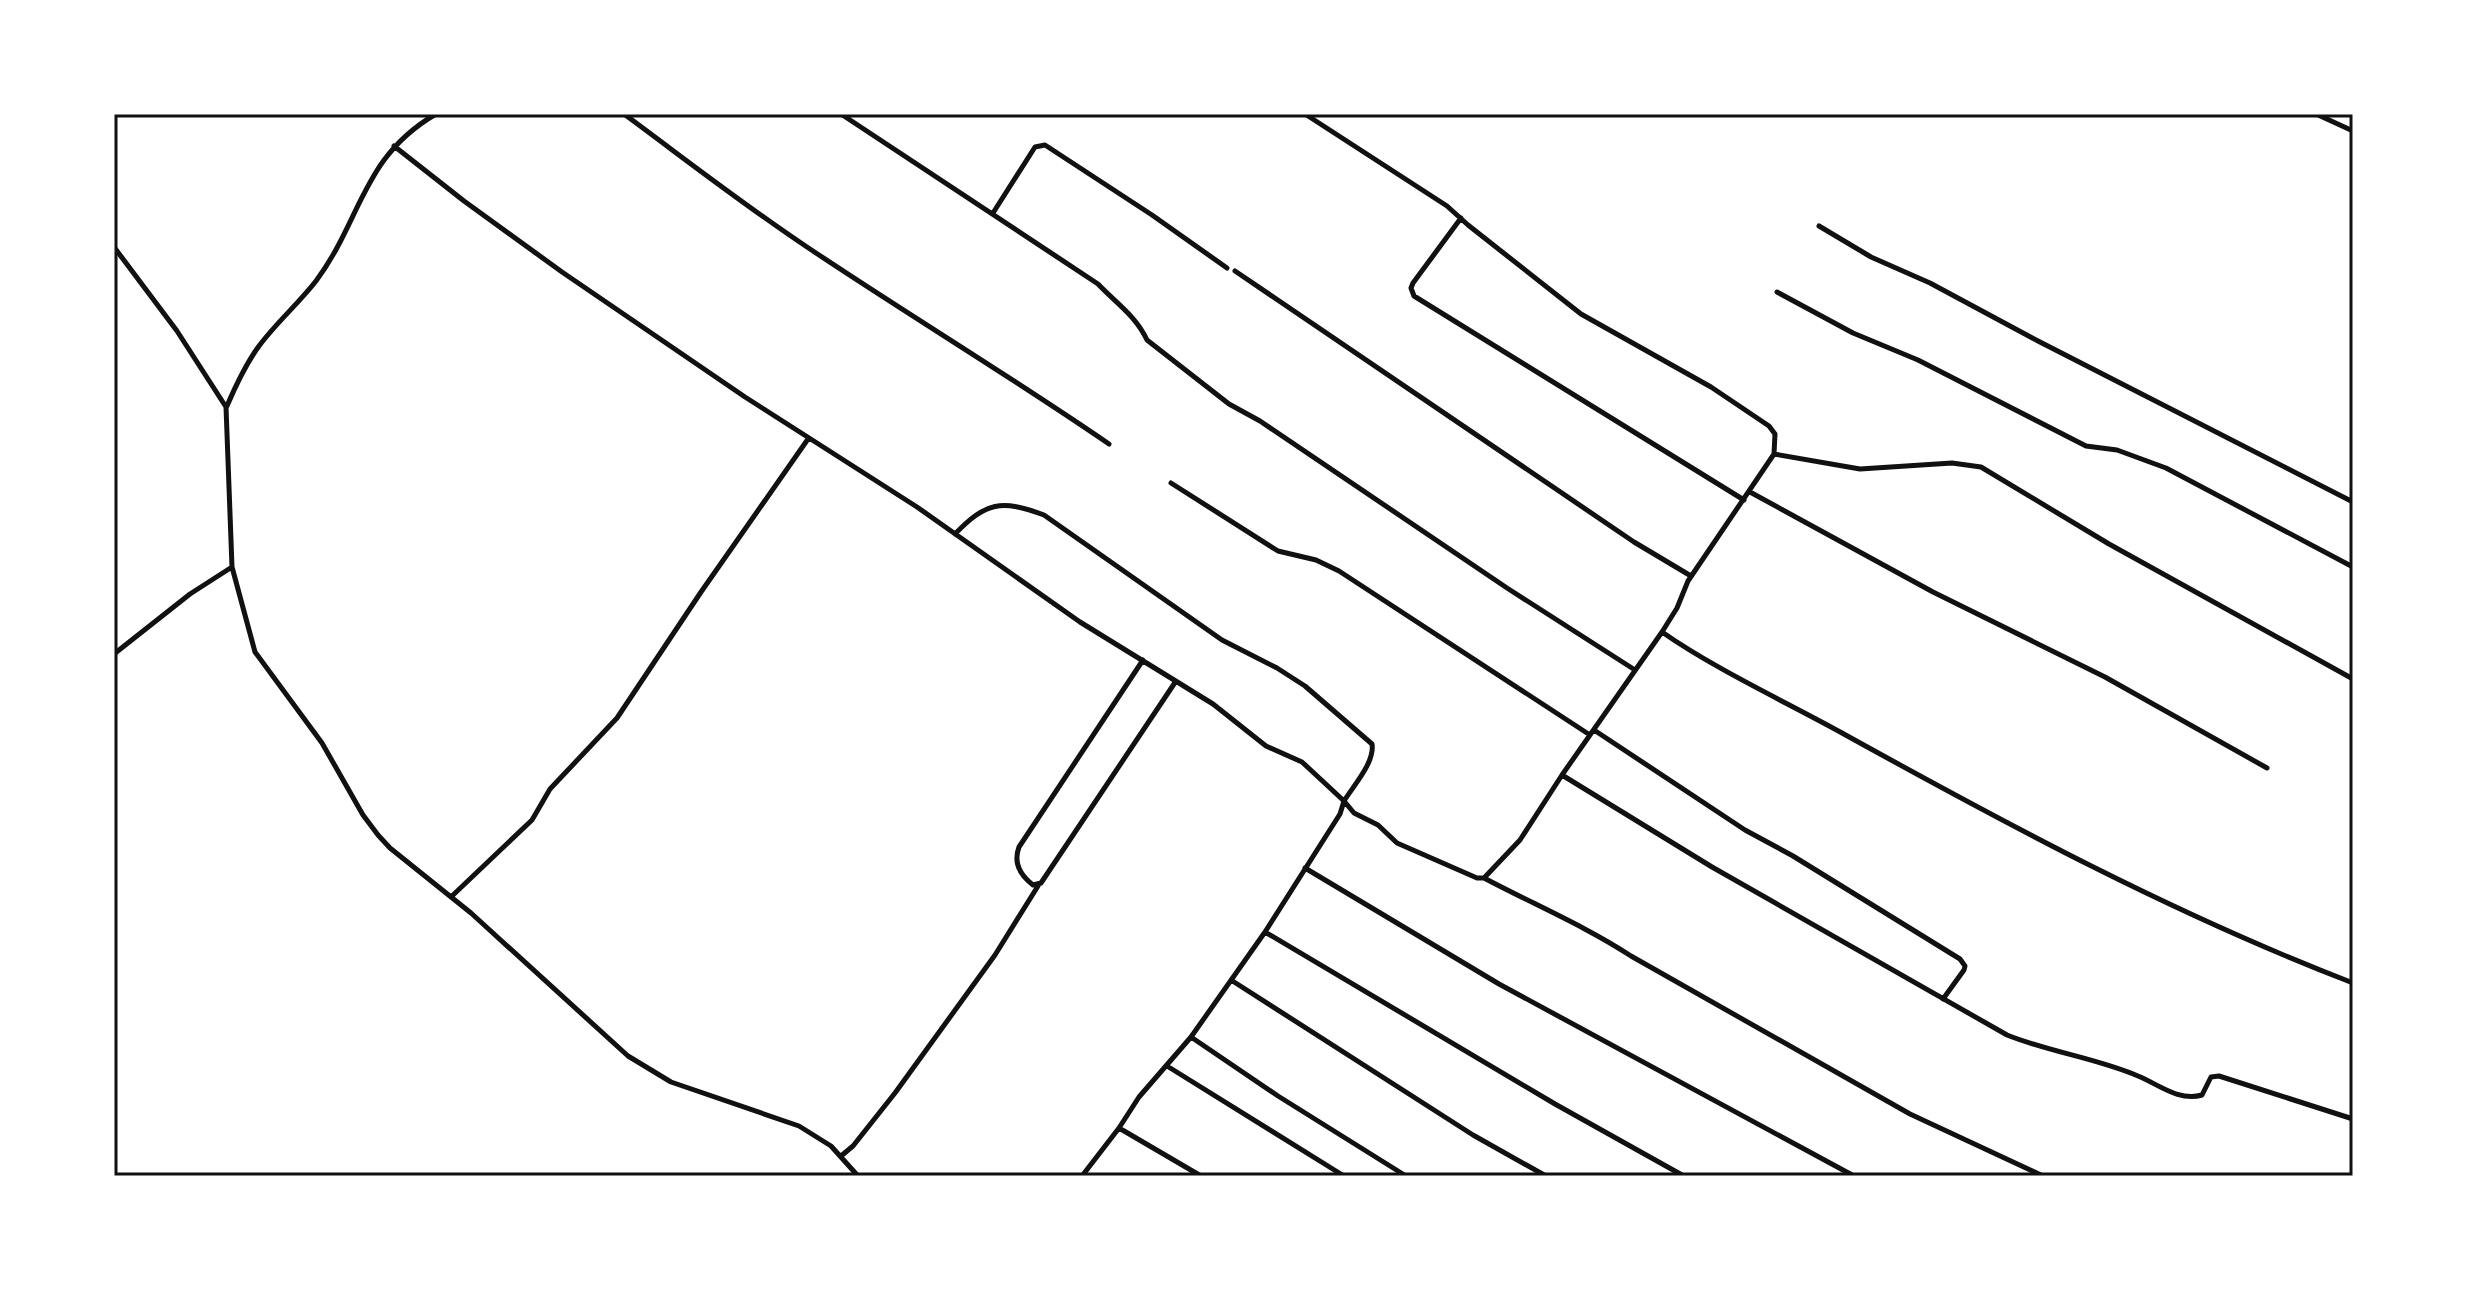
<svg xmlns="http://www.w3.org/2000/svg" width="2467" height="1290" font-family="Barlow,sans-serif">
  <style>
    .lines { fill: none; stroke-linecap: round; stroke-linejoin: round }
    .minor { stroke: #111; stroke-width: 5 }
    .neatline { fill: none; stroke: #111; stroke-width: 3 }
  </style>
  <rect width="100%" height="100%" fill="#fff"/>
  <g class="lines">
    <path class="minor" d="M624,114C685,159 744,205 807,247C907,314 1010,376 1109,444
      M841,114L1098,284C1116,303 1136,316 1147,340L1229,404L1260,421L1507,588L1635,670
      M2316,114L2353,131
      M394,146L464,201L562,272L745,397L917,507L1080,622L1213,704L1266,746L1302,762L1344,801L1340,814L1265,932L1191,1037L1139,1097L1119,1128L1082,1176
      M993,213L1035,147L1045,145L1152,215L1227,268
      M1461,218L1413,283L1411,288L1414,296L1744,500
      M1819,226L1871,257L1930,283L2038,341L2353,502
      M114,247L177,331L226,407L232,567L255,652L322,743L363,815L378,835L390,848L471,913L628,1056L671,1082L799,1126L831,1146L858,1176
      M1235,271L1634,542L1691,576
      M1777,292L1853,333L1918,360L2086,446L2117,450L2166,468L2353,567
      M227,406C236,385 245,365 259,346C276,323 298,304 316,281C362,219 362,157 436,114
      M1774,454L1860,469L1952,463L1981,467L2109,544L2353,679
      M1171,483L1278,551L1316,560L1339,571L1590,735
      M1750,492L1933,592L2105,677L2267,768
      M955,534C986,502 1001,499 1044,515L1222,640L1277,668L1305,686L1372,744C1375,762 1354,785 1344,801L1354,813L1378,825L1397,843L1477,878H1484L1520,840L1562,775L1662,632L1677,608L1688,581L1774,454L1775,434L1769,426L1711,387L1581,314L1468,225L1447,206L1305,114
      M1662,632C1715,669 1784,701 1842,733C2010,826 2174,914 2353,983
      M114,654L190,594L232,567
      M1143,660L1019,847C1013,863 1020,875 1033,885L1041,883L1176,681
      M1594,730L1745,830L1793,856L1960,959L1965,966L1964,970L1943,999
      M1562,775L1712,867L2007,1035C2049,1052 2096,1058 2138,1076C2158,1084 2179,1102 2202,1095L2211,1077L2219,1076L2353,1119
      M1305,868L1499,984L1854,1176
      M1484,878C1533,904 1585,926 1631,956L1910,1114L2043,1176
      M452,896L532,820L550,789L617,718L701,592L808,439
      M1265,932L1555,1104L1682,1175
      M1231,980L1473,1135L1546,1176
      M1191,1037L1278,1096L1406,1176
      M1167,1066L1344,1176
      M1119,1128L1201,1176
      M841,1156L853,1146L895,1093L995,955L1038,886"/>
  </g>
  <rect width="2467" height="1290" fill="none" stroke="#ffffff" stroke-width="232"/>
  <rect x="116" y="116" width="2235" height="1058" class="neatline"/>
</svg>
